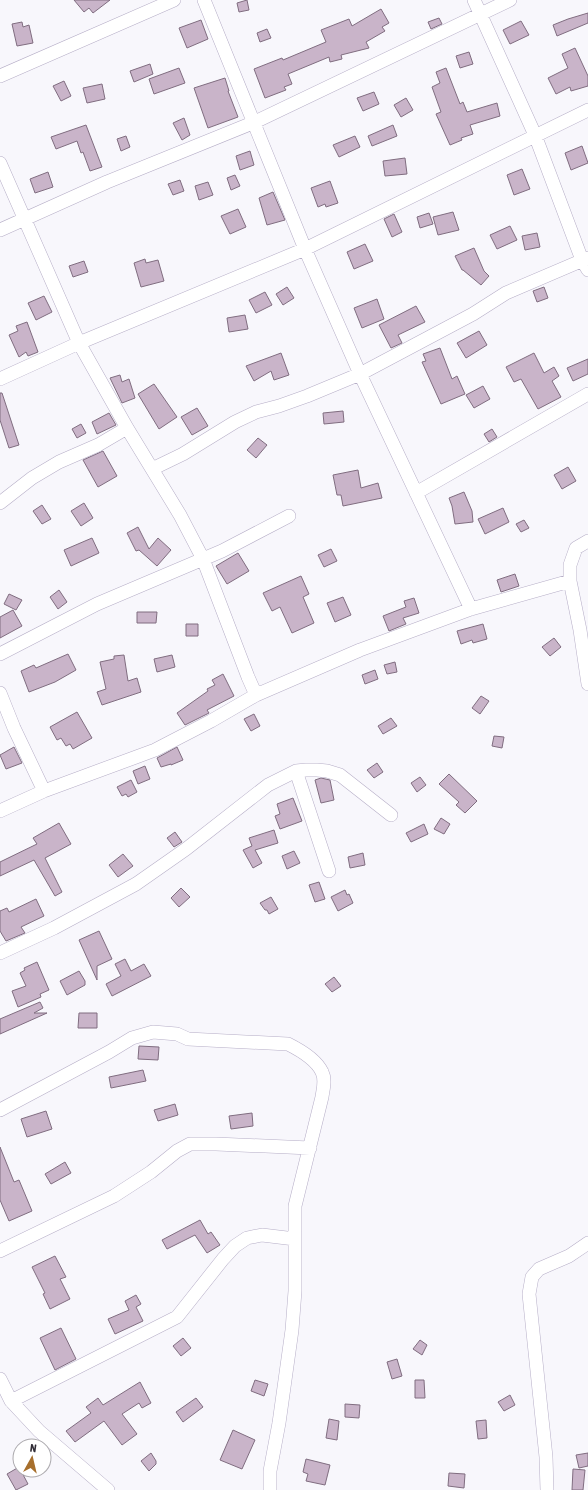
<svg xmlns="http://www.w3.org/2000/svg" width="588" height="1490" font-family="'Asap Condensed',sans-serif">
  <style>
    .building { fill: #c9b4c9; stroke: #806d80 }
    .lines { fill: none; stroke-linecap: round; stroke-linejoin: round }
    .street-casing { stroke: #b6aec7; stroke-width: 14 }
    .street { stroke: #fff; stroke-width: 13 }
  </style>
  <rect width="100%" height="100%" fill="#f8f7fc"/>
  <path class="building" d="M74,0H110L93,13L89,8L84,12Z
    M247,0L249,10L239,12L237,3Z
    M381,9L389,23L382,27L385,31L366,42L369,48L341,55L342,59L330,62L329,57L288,74L292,84L284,87L286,90L265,98L254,69L282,58L283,60L326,42L321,30L349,19L352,26Z
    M588,13V23L557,36L553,25L568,19Z
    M439,18L442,24L431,29L428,22Z
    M201,20L208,39L187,48L179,28Z
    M521,21L529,35L510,44L503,30Z
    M22,22L23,27L29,25L33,43L17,46L12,24Z
    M267,29L271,38L260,42L257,33Z
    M575,48L588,76V86L571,91L570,87L556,94L548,78L568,68L562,54Z
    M469,52L473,64L460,68L456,56Z
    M150,64L153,74L134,82L130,71Z
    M179,68L185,83L154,94L149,79Z
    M446,68L460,104L463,102L467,112L497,103L500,116L470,125L473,134L461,138L462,140L450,145L436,114L441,112L432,87L440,83L436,72Z
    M225,78L229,91H228L238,117L208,128L194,88Z
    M64,81L71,96L61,101L53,86Z
    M102,84L105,99L87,103L83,88Z
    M374,92L379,104L363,111L357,98Z
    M406,98L413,110L401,117L394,105Z
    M184,118L190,135L182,140L173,123Z
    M86,125L102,167L90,171L83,152L81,153L77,141L56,149L51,137Z
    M393,125L397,136L372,146L368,136Z
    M126,136L130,147L121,151L117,139Z
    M355,136L360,147L339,157L333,145Z
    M582,146L588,163L571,170L565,153Z
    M250,151L254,165L240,170L236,156Z
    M405,158L407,174L385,176L383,161Z
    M522,169L530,189L514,195L507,175Z
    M48,172L53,187L35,193L30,179Z
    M235,175L240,186L231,190L227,178Z
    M180,180L184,191L173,195L168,184Z
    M330,181L338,203L326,207L325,204L318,207L311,188Z
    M208,182L213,195L199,200L195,186Z
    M273,192L285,220L267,225L259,198Z
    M238,209L246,227L230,234L221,216Z
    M453,212L459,230L438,235L433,217Z
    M429,213L433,224L420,228L417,217Z
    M394,214L402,232L392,237L384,219Z
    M510,226L517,240L497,249L490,235Z
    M537,233L540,247L525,250L522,236Z
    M365,244L373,261L354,269L347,252Z
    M474,248L484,271L489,276L481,285L463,270H462L455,256Z
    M145,259L146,263L158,260L164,281L141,287L134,263Z
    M84,261L88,272L73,277L69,266Z
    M287,287L294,298L283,305L276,294Z
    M544,287L548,298L537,302L533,291Z
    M265,292L272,305L256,313L249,300Z
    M44,296L52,312L36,320L28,303Z
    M377,299L384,319L362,328L354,308Z
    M416,306L425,322L398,335L402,343L391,348L379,325Z
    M245,315L248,329L229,332L227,318Z
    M27,322L38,352L28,356L26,352L19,357L9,335L18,331L16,326Z
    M479,331L487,345L466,358L457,343Z
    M440,348L452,379L457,376L465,394L441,404L422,362L426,361L423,354Z
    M281,353L289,375L274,380L271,371L254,381L246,366Z
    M534,353L544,373L554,367L559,376L552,381L561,397L538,409L521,379L514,382L506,367Z
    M588,359V374L573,381L567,368Z
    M120,375L122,382L129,379L135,398L122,403L110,378Z
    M154,384L177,417L159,429L138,394Z
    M483,386L490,399L474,408L466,395Z
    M0,393H2L19,445L9,448L0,420Z
    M197,408L208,426L192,435L181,417Z
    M343,411L344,422L324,424L323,413Z
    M109,413L116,425L97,434L92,422Z
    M81,424L86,433L77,438L72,429Z
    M492,429L497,437L489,442L484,434Z
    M258,438L267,445L256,458L247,450Z
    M103,451L117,476L98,487L83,460Z
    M568,467L576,481L562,489L554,475Z
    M358,470L361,488L378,483L382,498L343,506L341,495H337L333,475Z
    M464,492L472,511L473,522L455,524L452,506L449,498Z
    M84,503L93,518L81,526L71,511Z
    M42,505L51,519L42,524L33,511Z
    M503,508L509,522L485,534L478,519Z
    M524,520L529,528L521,532L516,524Z
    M138,527L149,549L158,538L171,550L157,566L139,550L136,551L127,533Z
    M92,538L99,553L71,566L64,550Z
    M331,549L337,561L324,567L318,555Z
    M238,553L249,571L227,584L216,566Z
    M515,574L519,586L501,592L497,580Z
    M301,576L309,594L303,597L314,623L292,633L280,607L272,611L263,593Z
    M59,590L67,602L58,609L50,597Z
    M9,594L22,600L16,610L4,604Z
    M343,597L351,615L335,622L327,603Z
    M414,598L419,613L403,618L406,624L389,631L383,616L406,607L404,601Z
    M13,610L22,626L0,638V617Z
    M137,612H157L156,623H137Z
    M186,624H198V636H186Z
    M483,624L487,639L473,643L472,640L461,644L457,631Z
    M554,638L561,647L550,656L542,647Z
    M68,654L76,670L55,682L29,692L21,671L34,665L36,668Z
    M124,655L128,681L137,678L141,692L102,705L97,692L106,689L100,662L114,659V656Z
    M172,655L175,667L157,672L154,659Z
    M395,662L397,672L387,674L384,665Z
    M375,670L378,679L365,684L362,675Z
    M223,674L234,696L207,710L209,713L185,725L177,713L208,691L207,689L215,685L212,680Z
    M481,696L489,701L480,714L472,708Z
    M77,712L92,738L73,749L70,744L66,746L61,738L57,740L50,727Z
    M254,714L260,726L251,731L244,719Z
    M391,718L397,726L383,734L378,726Z
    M494,736L504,737L502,748L492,746Z
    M14,747L22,763L6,769L0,755Z
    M177,747L183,760L171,765V764L161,767L157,758Z
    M377,763L383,772L374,778L367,770Z
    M145,766L150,779L138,784L133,771Z
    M449,774L477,801L465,813L456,805L459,802L439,784Z
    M420,777L426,785L417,792L411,783Z
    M321,778L330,780L334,800L321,803L315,780Z
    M131,780L137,792L128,797L126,794L122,796L117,787Z
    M293,798L302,821L280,829L275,816L280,814L277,804Z
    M441,818L450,824L444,834L434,829Z
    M59,823L71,844L45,858L62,892L55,896L34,860L0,876V862L37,844L33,838Z
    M424,824L428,834L411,842L406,833Z
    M274,830L278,843L255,850L262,863L253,868L243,850L252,846L249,838Z
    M175,832L182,842L174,847L167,838Z
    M294,851L300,863L287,869L282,856Z
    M363,853L365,865L350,868L348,857Z
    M123,854L133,866L118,877L109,865Z
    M319,882L325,899L315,902L309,885Z
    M181,888L190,897L179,907L171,898Z
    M345,890L347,895L349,894L353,903L338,911L331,897Z
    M271,897L278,909L269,914L267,910H265L260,903Z
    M36,899L44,916L21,927L25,933L6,941L0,931V911L7,908L9,912Z
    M99,931L112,959L97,966V980L79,940Z
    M125,959L131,971L144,964L151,976L112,996L106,984L121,976L115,964Z
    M37,962L49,990L40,994L41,997L18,1007L12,991L26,986L20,973L25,970L24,968Z
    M79,971L85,981V985L67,995L60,981Z
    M334,977L341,986L332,992L325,984Z
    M40,1002L43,1008L34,1013H47L0,1034V1019Z
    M79,1013H97V1028H78Z
    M139,1046L159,1047L158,1060L138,1059Z
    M143,1070L146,1081L111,1088L109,1077Z
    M175,1104L178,1115L158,1121L154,1110Z
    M46,1111L52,1129L27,1137L21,1119Z
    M252,1113L253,1126L231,1129L229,1116Z
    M0,1147L14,1182L19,1180L32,1211L9,1221L0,1200Z
    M65,1162L71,1173L51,1184L45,1174Z
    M200,1220L208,1234L211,1232L220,1245L207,1253L195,1235L167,1249L162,1240Z
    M55,1256L66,1277L60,1279L70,1299L50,1309L43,1294L45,1293L32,1267Z
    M136,1295L141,1304L136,1307L143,1321L115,1334L108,1319L129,1310L125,1301Z
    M61,1328L76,1359L55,1370L40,1338Z
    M183,1338L191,1348L181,1356L173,1346Z
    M420,1340L427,1345L422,1355L413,1349Z
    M397,1359L402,1376L392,1379L387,1362Z
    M255,1380L268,1384L264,1396L251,1391Z
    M415,1380H424L425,1398H415Z
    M140,1382L151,1403L142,1408L139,1403L122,1414L137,1434L122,1445L104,1421L75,1442L66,1431L91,1413L86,1407L98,1398L103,1405Z
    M510,1395L515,1405L504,1411L498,1402Z
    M196,1398L203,1407L183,1422L176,1412Z
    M345,1404L360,1405L359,1418L345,1417Z
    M329,1419L339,1421L337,1440L326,1438Z
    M486,1420L487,1438L478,1439L476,1421Z
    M233,1430L255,1440L242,1469L220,1460Z
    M151,1453L156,1461V1464L149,1471L141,1461Z
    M588,1453V1466L579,1468L576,1455Z
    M306,1459L330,1465L325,1485L306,1481L308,1474L303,1472Z
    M19,1467L28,1484L16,1490L7,1474Z
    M573,1469L585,1470L583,1490H572Z
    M449,1473L465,1474L464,1488L448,1486Z"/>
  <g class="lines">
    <g class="street-casing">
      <path id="street" d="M204,0L305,249L360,374L471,609
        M474,0L535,135L582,260L588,270
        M0,76L174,0
        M0,163L79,343L127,428L180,515L203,559L248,677L256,695
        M0,230L107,182L255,122L510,0
        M0,379L79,343L305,249L588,110
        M152,469L183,454L235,422L256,412L279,406L307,396L360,374L473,314L506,293L588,258
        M416,493L588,394
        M0,503L32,478L59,462L98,445L127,428
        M588,541L576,548L570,565V581L580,630L588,684
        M0,654L97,604L222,551L289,516
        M0,693L14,728L44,791
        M296,771L329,871
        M0,811L44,791L155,750L211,721L256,695L360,650L471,609L570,581
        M0,953L54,928L136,884L186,849L268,785L296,771L306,770H317L327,771L340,775L391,815
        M0,1110L109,1052L132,1038L153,1032L177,1034L188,1039L288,1044C300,1050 316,1059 322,1072C326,1080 323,1089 322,1097L295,1206V1291L292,1330L279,1423L270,1471V1490
        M0,1251L114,1196L151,1172L177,1151L190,1144H216L310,1148
        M0,1379L11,1401L39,1431L108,1490
        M11,1401L177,1317L223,1259L235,1246L247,1238L262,1235L295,1239
        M547,1490L546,1457L529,1294L532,1277L539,1269L569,1256L588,1243"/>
    </g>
    <use href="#street" class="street"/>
  </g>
  <g transform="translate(32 1458) rotate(8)"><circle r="19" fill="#ffffff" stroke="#adabaf"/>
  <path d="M0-3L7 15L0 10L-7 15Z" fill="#a76f2c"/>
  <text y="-6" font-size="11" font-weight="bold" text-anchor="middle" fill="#312d37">N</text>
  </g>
</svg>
